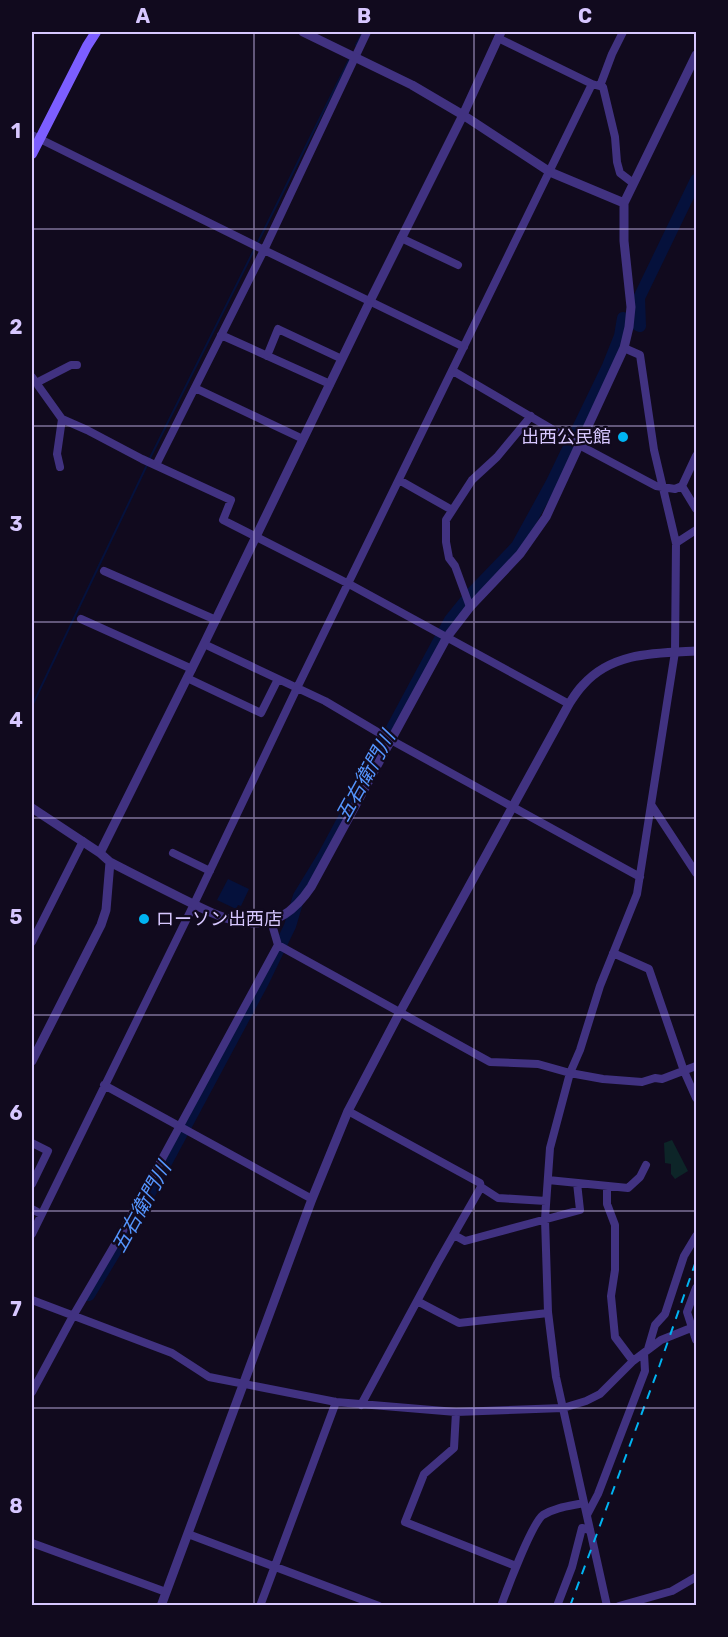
<svg xmlns="http://www.w3.org/2000/svg" width="728" height="1637" font-family="Rubik,'Noto Sans JP',sans-serif">
  <style>
    .green { fill: #0d2528 }
    .water { fill: #05113c }
    .lines { fill: none; stroke-linecap: round; stroke-linejoin: round }
    .stream { stroke: #05113c; stroke-width: 2 }
    .river { stroke: #05113c; stroke-width: 12 }
    .minor { stroke: #413281; stroke-width: 8 }
    .tertiary { stroke: #413281; stroke-width: 9 }
    .secondary { stroke: #7c5eff; stroke-width: 10 }
    .rail { stroke: #00b4f2; stroke-width: 2; stroke-dasharray: 9 8; stroke-linecap: butt }
    .grid { fill: none; stroke: #d7c7ff; stroke-width: 1.5; stroke-opacity: 0.55 }
    .poi-dot { fill: #00b4f2; stroke: #110a1e; stroke-width: 2 }
    .labels { text-anchor: middle; dominant-baseline: central; stroke-width: 4.5; stroke-linejoin: round; paint-order: stroke }
    .poi-label { font-size: 18px; fill: #d7c7ff; stroke: #110a1e; text-anchor: end }
    .water-label { font-size: 20px; font-style: italic; fill: #5596ff; stroke: #110a1e }
    .neatline { fill: none; stroke: #d7c7ff; stroke-width: 2 }
    .grid-label { font-size: 20px; text-anchor: middle; font-weight: bold; fill: #d7c7ff }
  </style>
  <rect width="100%" height="100%" fill="#110a1e"/>
  <path class="green" d="M672,1140L688,1171L675,1179L671,1174V1164L665,1163L664,1143Z"/>
  <path class="water" d="M228,879L249,889L241,906L238,905L236,909L217,900Z"/>
  <g class="lines">
    <path class="stream" d="M356,45L363,32
      M149,460L349,60
      M32,706L147,465"/>
    <path class="river" d="M89,1295L144,1204L263,982L290,926L299,896L324,855L450,620L471,594L517,546L551,484L608,366L620,336L623,318L640,326L639,298L696,180"/>
    <path class="minor" d="M498,38L592,84L603,87L615,137L617,162L620,173L633,183
      M600,86L612,54L623,32
      M32,135L264,250L464,347
      M401,238L458,265
      M221,335L330,384
      M267,356L278,329L342,359
      M453,371L579,445L656,486L675,489L682,486
      M32,377L62,419L87,430L142,459L231,500L223,520L349,584L569,704
      M36,383L71,365H77
      M195,388L303,439
      M696,456L682,486L696,509
      M156,465L264,250L367,32
      M60,467L57,454L62,419
      M399,480L452,510
      M676,543L696,530
      M104,571L216,620
      M470,607L455,566L449,558L446,542V520L472,480L497,457L531,416
      M81,619L192,669
      M204,644L325,701L391,740L640,877
      M187,678L261,713L278,679
      M652,806L696,873
      M173,853L210,871
      M32,942L83,841
      M278,945L490,1062L538,1064L570,1073L603,1079L642,1082L655,1078L662,1079L696,1066
      M613,953L649,969L684,1071L696,1098
      M104,1085L312,1199
      M348,1111L480,1183L481,1187
      M32,1143L48,1151L32,1184
      M548,1180L628,1188L640,1177L646,1165
      M607,1186V1204L615,1225V1270L611,1296L615,1337L633,1361
      M32,1209L41,1214
      M32,1234L194,904L297,688L592,84
      M454,1235L465,1241L580,1210L577,1183
      M696,1288L687,1312L696,1340
      M32,1300L172,1353L209,1377L336,1402L456,1412L563,1408L586,1401L600,1394L633,1361L661,1340L696,1326
      M417,1301L459,1323L548,1313
      M648,1349L655,1325L665,1314L684,1256L696,1236
      M32,1392L73,1316L124,1229L278,945L271,921
      M361,1405L437,1264L481,1187L498,1198L546,1201
      M456,1412L454,1448L424,1474L405,1522L516,1566
      M587,1515L598,1494L645,1371L644,1353
      M188,1534L379,1606
      M32,1543L166,1592
      M260,1606L336,1402
      M501,1606C507,1589 532,1523 543,1515C556,1507 570,1506 584,1503
      M557,1606L572,1567L582,1528L590,1530
      M607,1606L556,1377L548,1312L545,1219L550,1148L570,1073L580,1050L600,986L637,894L675,652L676,543L654,450L640,355L624,348
      M619,1606L672,1591L696,1577"/>
    <path class="tertiary" d="M303,32L412,85L463,115L550,172L624,203
      M32,808L100,853L110,862C133,874 157,886 181,898C231,923 273,944 311,887L447,637L470,607L520,554L546,517L624,348L629,327L631,307L624,241V203L696,55
      M100,853L204,644L370,301L463,115L501,32
      M32,1061L101,925L106,910L110,862
      M161,1606L312,1199L348,1111L400,1012L569,704C573,698 577,691 583,685C612,652 656,653 696,651"/>
    <path class="secondary" d="M32,154L87,46L96,32"/>
    <path class="rail" d="M570,1606L659,1367L696,1261"/>
  </g>
  <path class="grid" d="M254,32V1606M474,32V1606M32,229H696M32,426H696M32,622H696M32,818H696M32,1015H696M32,1211H696M32,1408H696"/>
  <g class="poi-dot">
    <circle cx="623" cy="437" r="6"/>
    <circle cx="144" cy="919" r="6"/>
  </g>
  <g class="labels">
    <g class="poi-label">
      <text x="611" y="437">出西公民館</text>
      <text x="156" y="919" text-anchor="start">ローソン出西店</text>
    </g>
    <g class="water-label">
      <text transform="translate(365 776) rotate(-61)">五右衛門川</text>
      <text transform="translate(141 1207) rotate(-61)">五右衛門川</text>
    </g>
  </g>
  <rect width="728" height="1637" fill="none" stroke="#110a1e" stroke-width="66"/>
  <rect x="33" y="33" width="662" height="1571" class="neatline"/>
  <g class="grid-label">
    <text x="143" y="23">A</text>
    <text x="364" y="23">B</text>
    <text x="585" y="23">C</text>
    <text x="16" y="138">1</text>
    <text x="16" y="334">2</text>
    <text x="16" y="531">3</text>
    <text x="16" y="727">4</text>
    <text x="16" y="924">5</text>
    <text x="16" y="1120">6</text>
    <text x="16" y="1316">7</text>
    <text x="16" y="1513">8</text>
  </g>
</svg>
